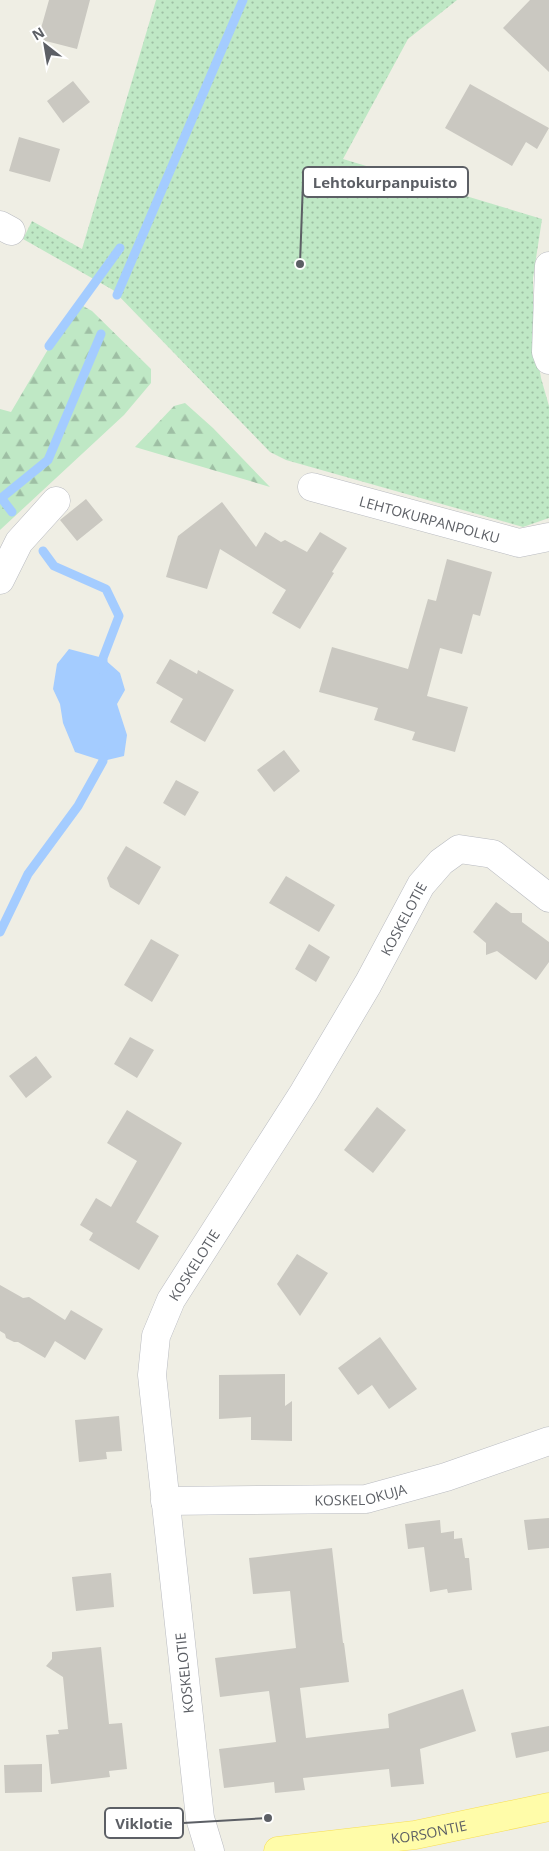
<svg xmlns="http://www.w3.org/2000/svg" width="549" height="1851" font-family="'Open Sans',sans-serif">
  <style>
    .forest { fill: url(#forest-firs) }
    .park { fill: url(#park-dots) }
    .water { fill: #a4ccff }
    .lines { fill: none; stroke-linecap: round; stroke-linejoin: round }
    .stream { stroke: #a4ccff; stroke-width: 9 }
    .building { fill: #cac8c1 }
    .minor-casing { stroke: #b9bbc1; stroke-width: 29 }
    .major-casing { stroke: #f8df55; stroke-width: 29 }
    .minor { stroke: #fff; stroke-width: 28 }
    .major { stroke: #fffca9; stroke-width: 28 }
    .labels { text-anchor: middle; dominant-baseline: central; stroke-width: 4; stroke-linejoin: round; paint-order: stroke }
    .street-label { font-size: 14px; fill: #5c5f65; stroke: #fff }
    .leader { fill: none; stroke: #5c5f65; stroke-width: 2 }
    .callout-dot { fill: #5c5f65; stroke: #fff; stroke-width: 2 }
    .callout { fill: #fff; stroke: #5c5f65; stroke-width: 2 }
    .callout-label { font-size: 15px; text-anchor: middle; font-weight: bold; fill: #5c5f65 }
  </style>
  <defs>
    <pattern id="forest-firs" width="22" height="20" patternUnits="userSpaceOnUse" patternTransform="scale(1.25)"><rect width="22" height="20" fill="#bfe8c5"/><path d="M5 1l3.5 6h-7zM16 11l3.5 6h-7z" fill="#9ebfa4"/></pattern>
    <pattern id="park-dots" width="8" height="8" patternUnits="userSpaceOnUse" patternTransform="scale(1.25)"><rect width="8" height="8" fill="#bfe8c5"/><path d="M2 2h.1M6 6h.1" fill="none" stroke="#9ebfa4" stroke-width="1.8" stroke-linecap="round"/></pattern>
  </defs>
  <rect width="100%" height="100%" fill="#efeee4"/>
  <path class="forest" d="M76,302L92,311L151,369V383L124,415L0,530V409L11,412Z
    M185,403L213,428L270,487L135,447L174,406Z"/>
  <path class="park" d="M156,0H457L408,39L343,159L542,219L533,278V331L541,378L549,406V518L523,527L286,460L270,452L113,290L23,239L32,221L82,249Z"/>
  <path class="water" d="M69,649L103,658L120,673L125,690L117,704L127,735L124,756L103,761L75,752L63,723L60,704L53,689L57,664Z"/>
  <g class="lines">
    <path class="stream" d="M117,295L243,0
      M49,346L120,248
      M0,499L48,460L101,334
      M2,499L12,512
      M43,551L54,566L106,589L119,616L103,658V670
      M0,932L28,874L78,806L103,761V751"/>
  </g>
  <path class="building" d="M49,0H90L77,49L38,39Z
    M530,0H549V72L503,28Z
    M73,81L90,102L63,123L47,101Z
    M470,84L549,128L537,149L526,142L512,166L445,128Z
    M19,137L60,149L50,182L9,171Z
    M86,499L103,520L77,541L60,520Z
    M222,502L256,547L265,532L281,542L285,540L307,552L320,532L347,548L332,572L334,573L300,629L272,613L286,590L220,549L207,589L166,577L178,536Z
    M447,559L492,572L480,616L473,614L462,654L440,648L427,696L468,707L455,752L412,740L415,732L374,720L378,708L319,692L332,647L408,669L428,599L436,601Z
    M170,659L197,674L198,670L234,690L205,742L170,722L183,699L156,683Z
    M284,750L300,771L274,792L257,770Z
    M176,780L199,792L185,816L163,803Z
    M126,846L161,867L139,905L110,887L107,878Z
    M286,876L335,905L319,932L269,903Z
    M496,902L511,913H522V922L549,942V962L536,980L497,951L486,955V943L473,932Z
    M151,939L179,955L152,1002L124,985Z
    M309,944L330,957L316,982L295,969Z
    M130,1037L154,1050L137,1078L114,1064Z
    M36,1056L52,1077L26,1098L9,1076Z
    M377,1107L406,1130L373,1173L344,1150Z
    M127,1110L182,1143L136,1222L159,1236L139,1270L89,1240L93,1233L80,1225L96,1198L111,1207L137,1161L107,1143Z
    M297,1254L328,1273L300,1316L277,1284Z
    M0,1285L23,1298L29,1297L65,1320L71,1310L103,1329L85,1360L55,1341L45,1358L18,1342H14L6,1338L5,1334L0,1331Z
    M380,1337L417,1389L389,1409L372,1385L358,1395L338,1368Z
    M285,1374V1406L292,1401V1441L251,1440V1417L219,1419V1375Z
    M119,1416L122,1451L106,1452L107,1459L79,1462L75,1420Z
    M549,1518V1548L528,1550L524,1520Z
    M440,1520L441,1533L454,1531V1539L462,1538L465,1558H469L472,1590L448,1593L447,1589L430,1592L424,1547L408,1549L405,1524Z
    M332,1548L343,1643H344L349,1682L300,1688L306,1738L389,1728L388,1714L463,1689L476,1731L420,1749L424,1784L391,1787L389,1769L303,1778L305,1790L275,1793L274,1782L224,1788L219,1749L276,1742L269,1691L220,1697L215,1658L296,1648L290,1591L253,1594L249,1558Z
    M111,1573L114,1607L76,1611L72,1577Z
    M101,1647L109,1724L122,1723L127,1769L109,1771L110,1777L51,1784L46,1735L59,1734L58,1730L68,1729L63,1677L46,1666L52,1659V1652Z
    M549,1726V1751L516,1758L511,1733Z
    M42,1764V1792L5,1793L4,1765Z"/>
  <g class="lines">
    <g class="minor-casing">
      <g id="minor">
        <path d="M0,225L11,231"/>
        <path d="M549,266L546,352L549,360"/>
        <path id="s1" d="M312,487L519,543L549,537"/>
        <path d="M0,580L19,542L56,501"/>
        <path id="s2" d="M165,1501L366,1499L446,1477L549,1441"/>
        <path id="s3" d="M210,1851L200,1818L152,1375L156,1336L171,1300L304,1092L368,984L421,885L441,862L459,849L493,854L549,898"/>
      </g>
    </g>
    <g class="major-casing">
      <g id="major">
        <path id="s4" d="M278,1851L415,1835L549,1807"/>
      </g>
    </g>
    <use href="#minor" class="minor"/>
    <use href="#major" class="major"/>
  </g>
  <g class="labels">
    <g class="street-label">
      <text stroke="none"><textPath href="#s1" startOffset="122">LEHTOKURPANPOLKU</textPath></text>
      <text stroke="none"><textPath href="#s3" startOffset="1005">KOSKELOTIE</textPath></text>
      <text stroke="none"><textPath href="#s3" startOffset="600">KOSKELOTIE</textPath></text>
      <text stroke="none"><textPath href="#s2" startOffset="196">KOSKELOKUJA</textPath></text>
      <text transform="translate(184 1673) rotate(-96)">KOSKELOTIE</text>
      <text stroke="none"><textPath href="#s4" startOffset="152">KORSONTIE</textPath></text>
    </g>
  </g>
  <path class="leader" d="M300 264L303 182M268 1818L183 1823"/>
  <g class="callout-dot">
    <circle cx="300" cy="264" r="5"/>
    <circle cx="268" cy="1818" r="5"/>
  </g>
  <g class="callout">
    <rect x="303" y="167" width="165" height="30" rx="5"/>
    <rect x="105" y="1808" width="78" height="30" rx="5"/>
  </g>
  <g class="callout-label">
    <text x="385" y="188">Lehtokurpanpuisto</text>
    <text x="144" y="1829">Viklotie</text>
  </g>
  <g transform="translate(45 45) rotate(329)" stroke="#ffffff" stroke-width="4" paint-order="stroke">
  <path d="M0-4L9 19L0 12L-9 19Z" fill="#5c5f65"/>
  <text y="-8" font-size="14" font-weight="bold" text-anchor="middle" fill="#5c5f65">N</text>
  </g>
</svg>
